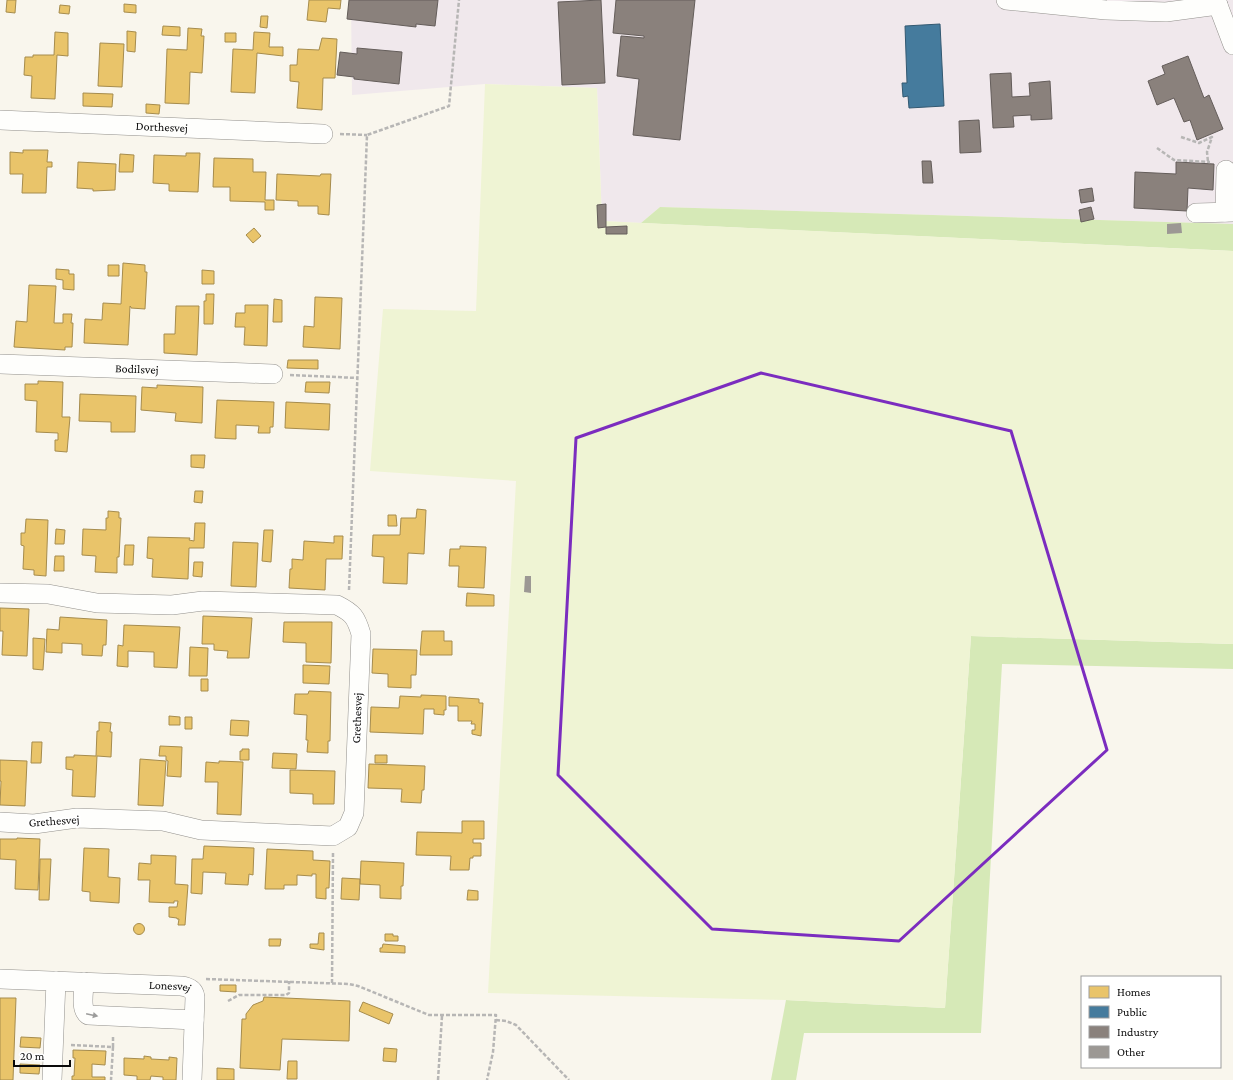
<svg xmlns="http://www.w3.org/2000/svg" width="1233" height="1080" font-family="'Crimson Pro',serif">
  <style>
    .industrial { fill: #f0e8ec }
    .forest { fill: #d6e9b7 }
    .pitch { fill: #eff4d4 }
    .homes { fill: #e9c46a; stroke: #a68c4d }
    .public { fill: #457b9d; stroke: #335971 }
    .industry { fill: #8a817c; stroke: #645d5a }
    .building { fill: #9c9894 }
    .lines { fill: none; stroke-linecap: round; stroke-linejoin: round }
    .minor-casing { stroke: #92908c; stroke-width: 20 }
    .path { stroke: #b7b6b5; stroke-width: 2.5; stroke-dasharray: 4 2; stroke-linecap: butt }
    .minor { stroke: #fefefc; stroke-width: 19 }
    .oneway { fill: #9c9c9b }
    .marked { fill: none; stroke: #7b2cbf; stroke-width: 3; stroke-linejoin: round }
    .labels { text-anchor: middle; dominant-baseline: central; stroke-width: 4; stroke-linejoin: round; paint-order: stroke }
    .street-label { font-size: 12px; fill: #0a0a0a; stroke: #fff }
  </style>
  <rect width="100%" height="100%" fill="#f9f6ed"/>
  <path class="industrial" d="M351,0H1233V224L660,207L641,223L602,221L597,88L485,84L352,95Z"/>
  <path class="forest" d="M660,207L1233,224V251L641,223Z
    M971,636L1233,644V669L1002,664L981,1033H804L796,1080H771L786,1000L945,1008Z"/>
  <path class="pitch" d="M485,84L597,88L602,221L1233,251V644L971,636L945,1008L786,1000L488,993L516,481L370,471L383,309L476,311Z"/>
  <path class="homes" d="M7,0H16L15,13L6,12Z
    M309,0H341L340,9L328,8L326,22L307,20Z
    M124,4L136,5V13L124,12Z
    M60,5L70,6L69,14L59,13Z
    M261,16H268L267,28L260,27Z
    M163,26L180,27V36L162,35Z
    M188,28L202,29L201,36H204L202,73L190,72L189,104L165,103L167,49L187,50Z
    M127,31L136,32L135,52L127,51Z
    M55,32L68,33V56L57,55L55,99L31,98L32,76L24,75L25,57H33V55H54Z
    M254,32L270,33L269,47H283V56L257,53L255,93L231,92L233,49L253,50Z
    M225,33H236V42H225Z
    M322,38L337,39L335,78H323L322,110L297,108L299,82L290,81V65H297L298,49L319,50Z
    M100,43L124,44L122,87L98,86Z
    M83,93L113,94L112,107L83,106Z
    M146,104L160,105L159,114L146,113Z
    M23,150H48L47,162H52V167H47L46,193H22L23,174H10V152L23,153Z
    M186,153H200L198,192L169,191V184L153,183L154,155L186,156Z
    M120,154L134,155L133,172H119Z
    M214,158L253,159V172H266L265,200H274V210H265V202L230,201V187H213Z
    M78,162L116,164L115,190L93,191V189L77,188Z
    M277,174L320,176L321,174H331L329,215L318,214V206H298V201L276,200Z
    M254,228L261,236L253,243L246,235Z
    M123,263L145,265V272H147L145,309L131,308V307L130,306L128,345L84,343L85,319L102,320L103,303L121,304Z
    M108,265H119V276H108Z
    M56,269L69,270V274H74V290L63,289V280L56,279Z
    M202,270L214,271V284H202Z
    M29,285L56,286L54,323H63V314H72L71,323H73L72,347H65V350L14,347L16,321L27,322Z
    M206,294H214L213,324H204V301H206Z
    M315,297L342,298L340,349L303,347L304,326L314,327Z
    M274,299L282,300V322H273Z
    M245,305H268L267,346L244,345L245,327H235L236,313H245Z
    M176,306H199L197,355L164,353V334H175Z
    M288,360H318V369L287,368Z
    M38,381L63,382L62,417H70L67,452L55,451V440H58V433L36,432L37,401L25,400V384H38Z
    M306,382H330L329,393L305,392Z
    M157,385L203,387L202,423L175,421L176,413L141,410L142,387L157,388Z
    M80,394L136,396L135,432H111V422L79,421Z
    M217,400L274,402L273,427H270V433H258L259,426L236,425V439L215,438Z
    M286,402L330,404L329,430L285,428Z
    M191,455H205L204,468L191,467Z
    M195,491H203L202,503L194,502Z
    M417,509L426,510L424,554L408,553L407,584L383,583L384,557L372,556L373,535H400L401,518H416Z
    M108,511L119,512V518H121L119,557H117V573L95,572L96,556L82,555L83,529L106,530V518H108Z
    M388,515H396L397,526H388Z
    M26,519L48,520L46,576L34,575V570L23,569L24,546L21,545V533H25Z
    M195,523H205L204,548H189L188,579L152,577L153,559L147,558L148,537L190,538L189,540L194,541Z
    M56,529L65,530L64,544H55Z
    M264,530H273L271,562L262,561Z
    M334,536H343L342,559H326L325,590L289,588L290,569H292V559L303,560L304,541L334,543Z
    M233,542L258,543L256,587L231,586Z
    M125,545H134L133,565H124Z
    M460,546L486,547L484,588L458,587L459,566H449L450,549H460Z
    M55,556H64V571H54Z
    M194,562H203L202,577L193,576Z
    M467,593L494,595V606H466Z
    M0,608L29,609L27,656L2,655L3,631H0Z
    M203,616L252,618L249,658H227L228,651L214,650V644H202Z
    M60,617L107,620L106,645H103L102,656L82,655V644L62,643V653L46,652L47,629L59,630Z
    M284,622H332L331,663L306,662V643L283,642Z
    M124,625L180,627L177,668L154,667V652L128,651V667L117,666L118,645L123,646Z
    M422,631H444V641H452V655H420Z
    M33,638L45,639L43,670L33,669Z
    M190,647L208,648L207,676H189Z
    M373,649L417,650L416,675H411V688L388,687V674L372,673Z
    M303,665L330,666L329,684L303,683Z
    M201,679H208V691H201Z
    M309,691L331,692L330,741H328V753L307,752L308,740H306L307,715L294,714L295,694H308Z
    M421,695L446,696V710H444V715L434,714V709H424L423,734L370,732L371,707L399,708L400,696L421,697Z
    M449,697L479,699V703H483L481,736L472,734V730H475V724H471L472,721H458V706H449Z
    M169,716L180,717V725H169Z
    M185,717H192V729H185Z
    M231,720L249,721L248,736L230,735Z
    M99,722L111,723L110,732H112L111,757L97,756L95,797L72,796L73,770L66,769V757H74V755L96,756L97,731H99Z
    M32,742H42L41,763H31Z
    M160,746L182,747L181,777L167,776L168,761L166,760V756H159Z
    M242,749H249V760H240V751H242Z
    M273,753L297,754L296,769L272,768Z
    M375,755H387V763H375Z
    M140,759L166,761L163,806L138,805Z
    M0,760L27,761L25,806L0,805L1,781H0Z
    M219,761L243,762L241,815L217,814L218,782H205L206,762L219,763Z
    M369,764L425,766L424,790H422L421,803L401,802L402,789L368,788Z
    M290,770L335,771L334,804H313V794L290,793Z
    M462,821H484V839H473V843H481V856H473V858H470L469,870H450L451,856L416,855L417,832L462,833Z
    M17,838L40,839L38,890L15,889L16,860L0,859V839H17Z
    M204,846L254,848L253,875L249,874L248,885L225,884L226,873L203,872L202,894L191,893L192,859H203Z
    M84,848L109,849L108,877L120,878L119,903L90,901V892L82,891Z
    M267,849L313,851V860L330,861L329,888H326V899L316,898V874H312V876L297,875V885H284V889H265Z
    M151,855L176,856L175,884L188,885L185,925H178L179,919H177V918L169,917V907H177L178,901H174V903L149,902L150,880H138L139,863L151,864Z
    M40,859H51L49,900H39Z
    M361,861L404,863L403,886H401V899L380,898V885L360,884Z
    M342,878L360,879L359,900L341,899Z
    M468,890L478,891V900H467Z
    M133.5 929a5.5 5.5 0 1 1 11 0a5.5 5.5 0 1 1-11 0Z
    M319,933H324V950L310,948V944H318Z
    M385,934H393V936H398V941H385Z
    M269,939H281L280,946H269Z
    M383,944L405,946V953L380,952V948H382Z
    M220,985H236V992L220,991Z
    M264,997L350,1001L349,1041L282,1039L280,1070L240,1068L242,1019H246V1014L253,1005L263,1001Z
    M0,998H16L13,1080H0Z
    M363,1002L393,1014L389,1024L359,1011Z
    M21,1037L41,1038L40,1048L20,1047Z
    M384,1048L397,1049L396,1062L383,1061Z
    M73,1050L106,1051L105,1065L92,1064V1077H105V1080H72V1076H74L75,1058H73Z
    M144,1056L151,1057V1059L169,1060V1057L177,1058L176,1080H163V1077L151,1076L150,1080H137V1076L124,1075V1058L144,1059Z
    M288,1061H297V1079H287Z
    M20,1064L40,1065L39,1074L20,1073Z
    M217,1068L234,1069V1080H217Z"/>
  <path class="public" d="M940,24L944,106L909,108L908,96L903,97L902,83H907L905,26Z"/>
  <path class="industry" d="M349,0H438L435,26L416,24V27L347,19Z
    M601,0L605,83L562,85L558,2Z
    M616,0H695L680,140L633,135L639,79L617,76L621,36L644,38V36L613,33Z
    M357,48L402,52L399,84L354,79V77L337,75L340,52L357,54Z
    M1188,56L1204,98L1209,95L1223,129L1197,140L1190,120L1184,122L1174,98L1157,105L1148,81L1165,74L1162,66Z
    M1011,73L1012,97L1030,96L1029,83L1050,81L1052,119L1031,120V115L1013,116L1014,127L993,128L990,74Z
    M979,120L981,152L960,153L959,121Z
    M922,161H931L933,183H923Z
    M1176,162L1214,164L1213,190L1188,188L1187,211L1134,208L1135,172L1176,174Z
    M1092,188L1094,201L1081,203L1079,190Z
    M606,204V227L627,226V234H606V227L598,228L597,205Z
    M1091,207L1094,219L1081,222L1079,210Z"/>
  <path class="building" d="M1181,223L1182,233L1167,234V224Z
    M525,576H531V593L524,592Z"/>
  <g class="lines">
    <g class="minor-casing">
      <g id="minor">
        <path d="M1006,0L1106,10L1166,12L1218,5"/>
        <path d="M1216,0L1233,45"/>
        <path id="s1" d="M0,120L323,134"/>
        <path d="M1225,212L1226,170"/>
        <path d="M1196,213L1233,212"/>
        <path id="s2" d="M0,364L273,374"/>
        <path d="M0,593L48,594L97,603L172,605L203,601L337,605C353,613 356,617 361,634L354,813L348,827L333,836L201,830L163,821L77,818L34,824L0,822"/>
        <path id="s3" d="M0,979L181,986C189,987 194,990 195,997L192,1080"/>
        <path d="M84,982C84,992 80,1009 88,1015L194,1020"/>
        <path d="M52,1080L56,981"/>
      </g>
    </g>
    <path class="path" d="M340,134L367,135
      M1181,137L1199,143L1212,137L1207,152L1208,162
      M1157,148L1174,160L1210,162
      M290,375L358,378
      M349,590L367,135L449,106L459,0
      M206,979L349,984L358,986L429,1015H496L493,1052L487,1080
      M332,983L333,853
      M228,1001L239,995H286L289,993V981
      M496,1020L506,1021L516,1025L569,1080
      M71,1045L113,1047L111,1080
      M113,1047V1035
      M438,1080L442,1016"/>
    <use href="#minor" class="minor"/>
  </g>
  <defs><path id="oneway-solid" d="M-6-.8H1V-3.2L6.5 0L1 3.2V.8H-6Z"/></defs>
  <use class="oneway" href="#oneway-solid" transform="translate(92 1015) rotate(12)"/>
  <path class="marked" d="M761,373L1011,431L1107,750L899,941L712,929L558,775L576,438Z"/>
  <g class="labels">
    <g class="street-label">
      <text stroke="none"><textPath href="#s1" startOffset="162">Dorthesvej</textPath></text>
      <text stroke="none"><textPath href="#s2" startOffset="137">Bodilsvej</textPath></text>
      <text transform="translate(357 718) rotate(-88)">Grethesvej</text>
      <text transform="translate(54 821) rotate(-4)">Grethesvej</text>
      <text stroke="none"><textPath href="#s3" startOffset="170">Lonesvej</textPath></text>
    </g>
  </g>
  <rect x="1081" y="976" width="140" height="92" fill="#ffffff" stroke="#9d9d9d"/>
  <rect x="1089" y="986" width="20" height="12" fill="#e9c46a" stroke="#9d9d9d"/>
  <text x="1117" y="996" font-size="12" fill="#0a0a0a">Homes</text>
  <rect x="1089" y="1006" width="20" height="12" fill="#457b9d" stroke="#9d9d9d"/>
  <text x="1117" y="1016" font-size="12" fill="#0a0a0a">Public</text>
  <rect x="1089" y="1026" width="20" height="12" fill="#8a817c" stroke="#9d9d9d"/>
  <text x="1117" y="1036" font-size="12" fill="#0a0a0a">Industry</text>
  <rect x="1089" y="1046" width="20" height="12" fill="#9c9894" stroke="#9d9d9d"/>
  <text x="1117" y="1056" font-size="12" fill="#0a0a0a">Other</text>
  <path d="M14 1060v6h56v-6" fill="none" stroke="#0a0a0a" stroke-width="2"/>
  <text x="20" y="1060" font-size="12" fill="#0a0a0a" stroke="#ffffff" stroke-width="3" paint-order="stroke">20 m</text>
</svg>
